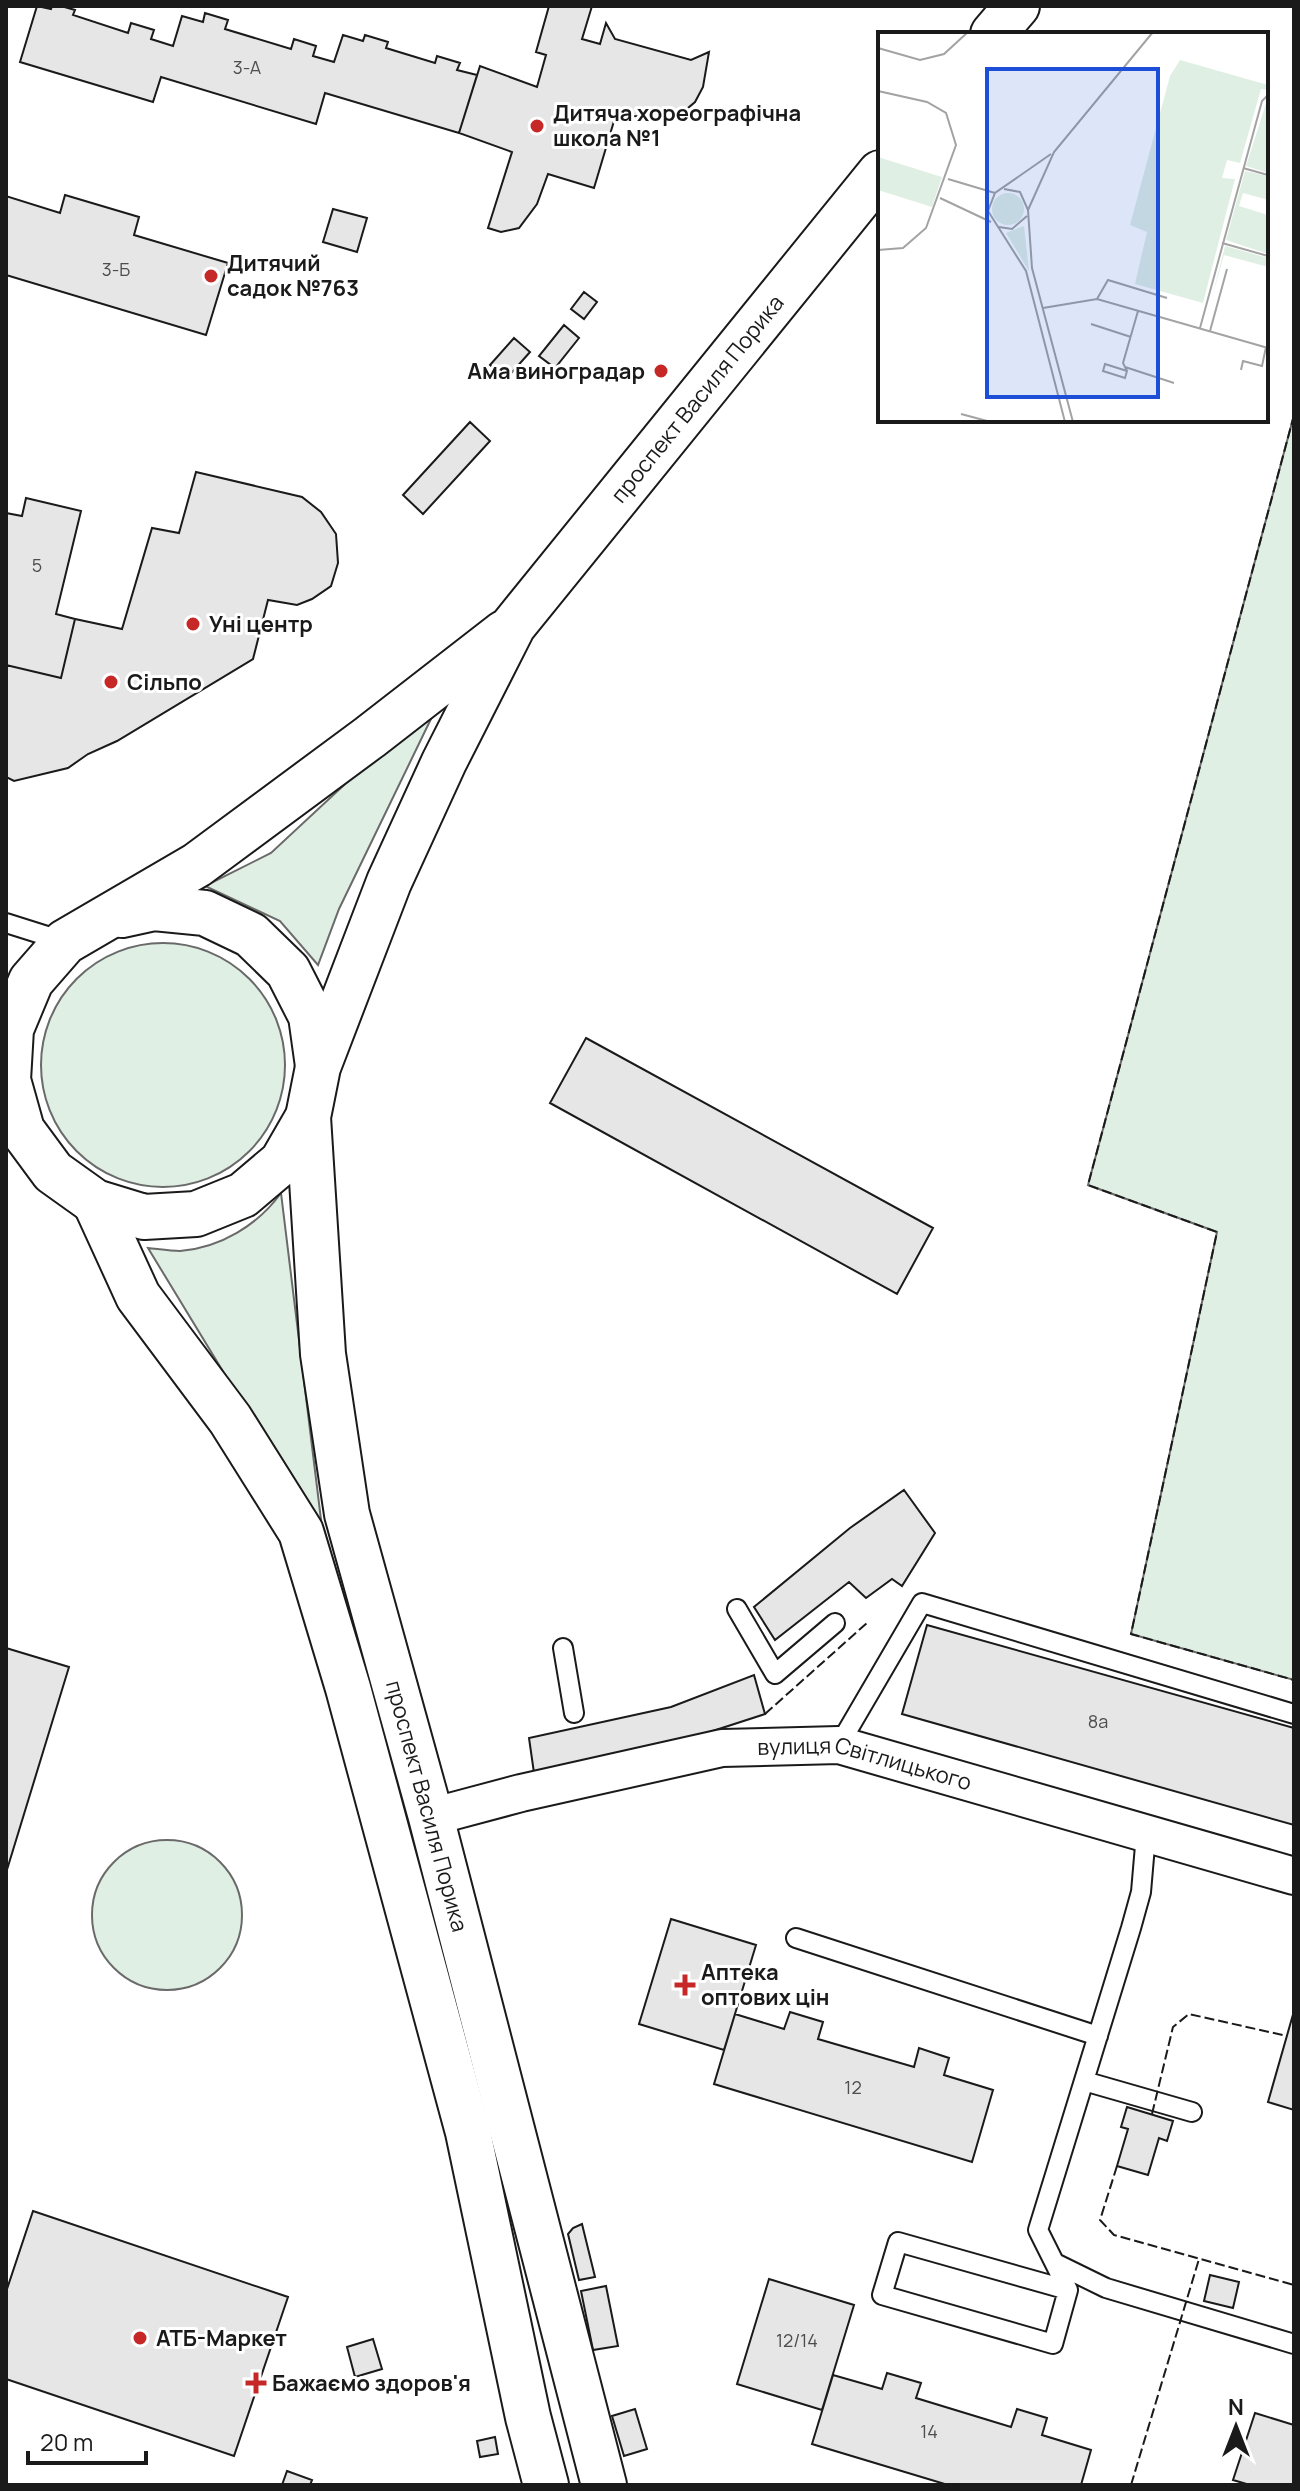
<svg xmlns="http://www.w3.org/2000/svg" width="1300" height="2491" font-family="Manrope,sans-serif">
  <style>
    .green { fill: #e0efe3; stroke: #6a6a6a; stroke-width: 2 }
    .building { fill: #e6e6e6; stroke: #1a1a1a; stroke-width: 2 }
    .lines { fill: none; stroke-linecap: round; stroke-linejoin: round }
    .lane-casing { stroke: #1a1a1a; stroke-width: 22 }
    .street-casing { stroke: #1a1a1a; stroke-width: 40 }
    .secondary-casing { stroke: #1a1a1a; stroke-width: 48 }
    .lane { stroke: #fff; stroke-width: 18 }
    .street { stroke: #fff; stroke-width: 36 }
    .secondary { stroke: #fff; stroke-width: 44 }
    .fence { stroke: #1a1a1a; stroke-width: 2; stroke-dasharray: 10 4; stroke-linecap: butt }
    .poi-dot { fill: #c62828; stroke: #fff; stroke-width: 3 }
    .labels { text-anchor: middle; dominant-baseline: central; stroke-width: 6; stroke-linejoin: round; paint-order: stroke }
    .number-label { font-size: 18px; fill: #4d4d4d }
    .poi-label { font-size: 22px; font-weight: bold; fill: #1a1a1a; stroke: #fff; text-anchor: start }
    .street-label { font-size: 22px; fill: #1a1a1a; stroke: #fff }
    .inset-road { fill: none; stroke: #a3a3a3; stroke-width: 2 }
    .view { fill: #1d4ed8; fill-opacity: 0.15; stroke: #1d4ed8; stroke-width: 4 }
    .inset-edge { fill: none; stroke: #1a1a1a; stroke-width: 4 }
  </style>
  <rect width="100%" height="100%" fill="#fff"/>
  <path class="green" d="M1294,415V1680L1131,1634L1217,1232L1088,1185Z
    M444,692L339,909L318,965L280,921L205,886L271,853Z
    M41 1065a122 122 0 1 1 244 0a122 122 0 1 1-244 0Z
    M281,1193L323,1536L148,1248C158,1249 170,1251 180,1251C220,1248 258,1225 281,1193Z
    M92 1915a75 75 0 1 1 150 0a75 75 0 1 1-150 0Z"/>
  <path class="building" d="M37,6L51,9L52,6H61L75,10L73,15L128,33L131,23L154,30L151,39L173,46L182,16L203,22L205,13L228,20L225,29L291,49L294,39L316,46L313,56L334,62L343,35L363,41L365,35L388,42L386,48L435,63L437,56L460,63L457,70L477,75L459,133L325,93L316,124L161,77L153,102L20,62Z
    M549,6H592L582,39L600,44L606,23L615,39L691,60L709,52L703,87L695,102L682,113L665,118L633,116L617,111L594,188L548,174L537,204L519,228L501,232L488,228L512,152L459,133L480,66L537,87L546,55L536,52Z
    M65,195L139,217L134,235L228,263L206,335L6,275V196L60,213Z
    M333,209L367,218L357,252L323,242Z
    M584,292L597,302L584,319L571,309Z
    M564,325L579,338L555,368L539,356Z
    M514,338L530,352L506,379L490,365Z
    M470,422L490,441L423,514L403,495Z
    M196,472L302,497L321,512L336,534L338,563L331,586L312,599L297,605L268,600L253,659L117,741L88,754L68,768L14,781L6,777V665L61,678L75,619L122,629L152,528L179,533Z
    M26,498L81,511L56,614L75,619L61,678L6,665V513L22,516Z
    M586,1038L933,1228L897,1294L550,1103Z
    M904,1490L935,1533L902,1586L892,1579L866,1598L849,1582L775,1640L754,1607L850,1528Z
    M927,1625L1294,1728V1825L902,1714Z
    M6,1648L69,1667L6,1873Z
    M754,1675L765,1714L688,1739L534,1773L529,1738L671,1707Z
    M671,1919L756,1945L724,2050L639,2024Z
    M1294,2011V2110L1268,2102Z
    M790,2012L823,2022L818,2039L914,2067L919,2048L949,2058L944,2075L993,2090L972,2162L714,2084L735,2014L784,2029Z
    M1127,2107L1173,2121L1167,2141L1159,2138L1148,2175L1117,2166L1128,2129L1121,2127Z
    M33,2211L288,2297L234,2456L6,2379V2292Z
    M582,2224L595,2277L579,2280L568,2234L573,2228Z
    M1210,2275L1239,2282L1233,2308L1204,2301Z
    M769,2279L854,2305L822,2410L737,2384Z
    M606,2286L618,2346L593,2350L581,2291Z
    M373,2339L382,2369L355,2377L347,2347Z
    M887,2373L921,2383L916,2398L1011,2427L1017,2409L1047,2418L1042,2435L1091,2450L1081,2485H948L812,2444L833,2375L882,2389Z
    M635,2409L647,2449L624,2456L612,2416Z
    M1255,2413L1294,2425V2485H1250L1233,2480Z
    M495,2437L498,2454L480,2457L477,2441Z
    M287,2471L312,2480L310,2485H282Z"/>
  <g class="lines">
    <g class="lane-casing">
      <path id="lane" d="M6,923L63,941
        M737,1609L775,1674L835,1623
        M563,1648L574,1713
        M839,1745L922,1603L1294,1714
        M796,1938L1098,2036
        M1084,2081L1192,2112
        M898,2242L1068,2290L1053,2344L882,2295Z
        M1055,2263L1106,2288L1294,2344
        M1068,2290L1038,2230L1131,1928L1141,1892L1146,1834"/>
    </g>
    <g class="street-casing">
      <g id="street">
        <path id="s1" d="M431,1817L521,1793L722,1748L839,1745L1294,1876"/>
      </g>
    </g>
    <g class="secondary-casing">
      <g id="secondary">
        <path d="M993,34L1017,6"/>
        <path d="M122,915L154,908L205,913L251,935L288,971L311,1016L318,1066"/>
        <path d="M308,1117L282,1162L243,1195L196,1214L144,1217L95,1202L53,1172L22,1130L8,1080L11,1029L31,981L65,942L197,865L370,737L504,633"/>
        <path d="M95,1202L138,1296L230,1419L301,1532L348,1688L468,2132L528,2417L546,2485"/>
        <path id="s2" d="M604,2485L431,1817L347,1514L323,1354L308,1117L318,1067L389,882L444,762L513,626L880,173"/>
      </g>
    </g>
    <use href="#lane" class="lane"/>
    <use href="#street" class="street"/>
    <use href="#secondary" class="secondary"/>
    <path class="fence" d="M1294,415L1088,1185L1217,1232L1131,1634L1294,1680
      M765,1714L868,1622
      M1152,2114L1173,2027L1189,2014L1287,2036
      M1117,2166L1100,2220L1114,2235L1294,2285
      M1131,2485L1199,2259"/>
  </g>
  <g class="poi-dot">
    <circle cx="537" cy="126" r="8"/>
    <circle cx="211" cy="276" r="8"/>
    <circle cx="661" cy="371" r="8"/>
    <circle cx="193" cy="624" r="8"/>
    <circle cx="111" cy="682" r="8"/>
    <path d="M681 1973h8v8h8v8h-8v8h-8v-8h-8v-8h8z"/>
    <circle cx="140" cy="2338" r="8"/>
    <path d="M252 2371h8v8h8v8h-8v8h-8v-8h-8v-8h8z"/>
  </g>
  <g class="labels">
    <g class="number-label">
      <text x="247" y="67">3-А</text>
      <text x="116" y="269">3-Б</text>
      <text x="37" y="565">5</text>
      <text x="1098" y="1721">8а</text>
      <text x="853" y="2087">12</text>
      <text x="797" y="2340">12/14</text>
      <text x="929" y="2431">14</text>
    </g>
    <g class="poi-label">
      <text x="553" y="113">Дитяча хореографічна<tspan x="553" dy="25">школа №1</tspan></text>
      <text x="227" y="263">Дитячий<tspan x="227" dy="25">садок №763</tspan></text>
      <text x="645" y="371" text-anchor="end">Ама виноградар</text>
      <text x="209" y="624">Уні центр</text>
      <text x="127" y="682">Сільпо</text>
      <text x="701" y="1972">Аптека<tspan x="701" dy="25">оптових цін</tspan></text>
      <text x="156" y="2338">АТБ-Маркет</text>
      <text x="272" y="2383">Бажаємо здоров'я</text>
    </g>
    <g class="street-label">
      <text stroke="none"><textPath href="#s2" startOffset="2230">проспект Василя Порика</textPath></text>
      <text stroke="none"><textPath href="#s1" startOffset="444">вулиця Світлицького</textPath></text>
      <text transform="translate(427 1806) rotate(75)">проспект Василя Порика</text>
    </g>
  </g>
  <g transform="translate(878 32)">
    <rect width="390" height="390" fill="#fff"/>
    <path d="M302,28L390,53V58L383,57L362,131L349,128L344,146L357,147L325,271L257,252L269,200L252,193L292,44ZM390,65V141L368,134ZM0,125L64,145L54,175L0,158ZM367,139L390,144V168L365,161L361,174L390,183V222L348,208ZM114 177a16 16 0 1 1 32 0a16 16 0 1 1-32 0ZM146,194L151,239L128,201ZM347,214L390,226V235L346,223L332,273Z" fill="#e0efe3"/>
    <path class="inset-road" d="M0,16L42,28L66,22L90,0M0,59L49,70L68,81L78,113L48,196L25,216L0,218M173,122L117,161L110,179L148,239L187,390M365,136L390,143M70,147L117,161M126,157L142,160L150,178M62,166L113,190M121,195L134,197L149,184M344,211L390,224M219,267L230,248L289,266M165,276L219,267L390,316M213,292L253,305M322,296L384,69L390,63M332,299L349,237M227,332L249,339L247,346L225,339ZM247,335L296,351M363,338L365,329L384,334L388,315M249,339L245,331L260,279M83,382L113,390M195,390L154,236L150,178L176,120L275,0"/>
    <path class="view" d="M109,37H280V365H109Z"/>
    <rect width="390" height="390" class="inset-edge"/>
  </g>
  <rect width="1300" height="2491" fill="none" stroke="#1a1a1a" stroke-width="16"/>
  <g transform="translate(1236 2427)" stroke="#ffffff" stroke-width="6" paint-order="stroke">
  <path d="M0-6L14 30L0 20L-14 30Z" fill="#1a1a1a"/>
  <text y="-12" font-size="22" font-weight="bold" text-anchor="middle" fill="#1a1a1a">N</text>
  </g>
  <path d="M28 2451v12h118v-12" fill="none" stroke="#1a1a1a" stroke-width="4"/>
  <text x="40" y="2451" font-size="24" fill="#1a1a1a" stroke="#ffffff" stroke-width="6" paint-order="stroke">20 m</text>
</svg>
